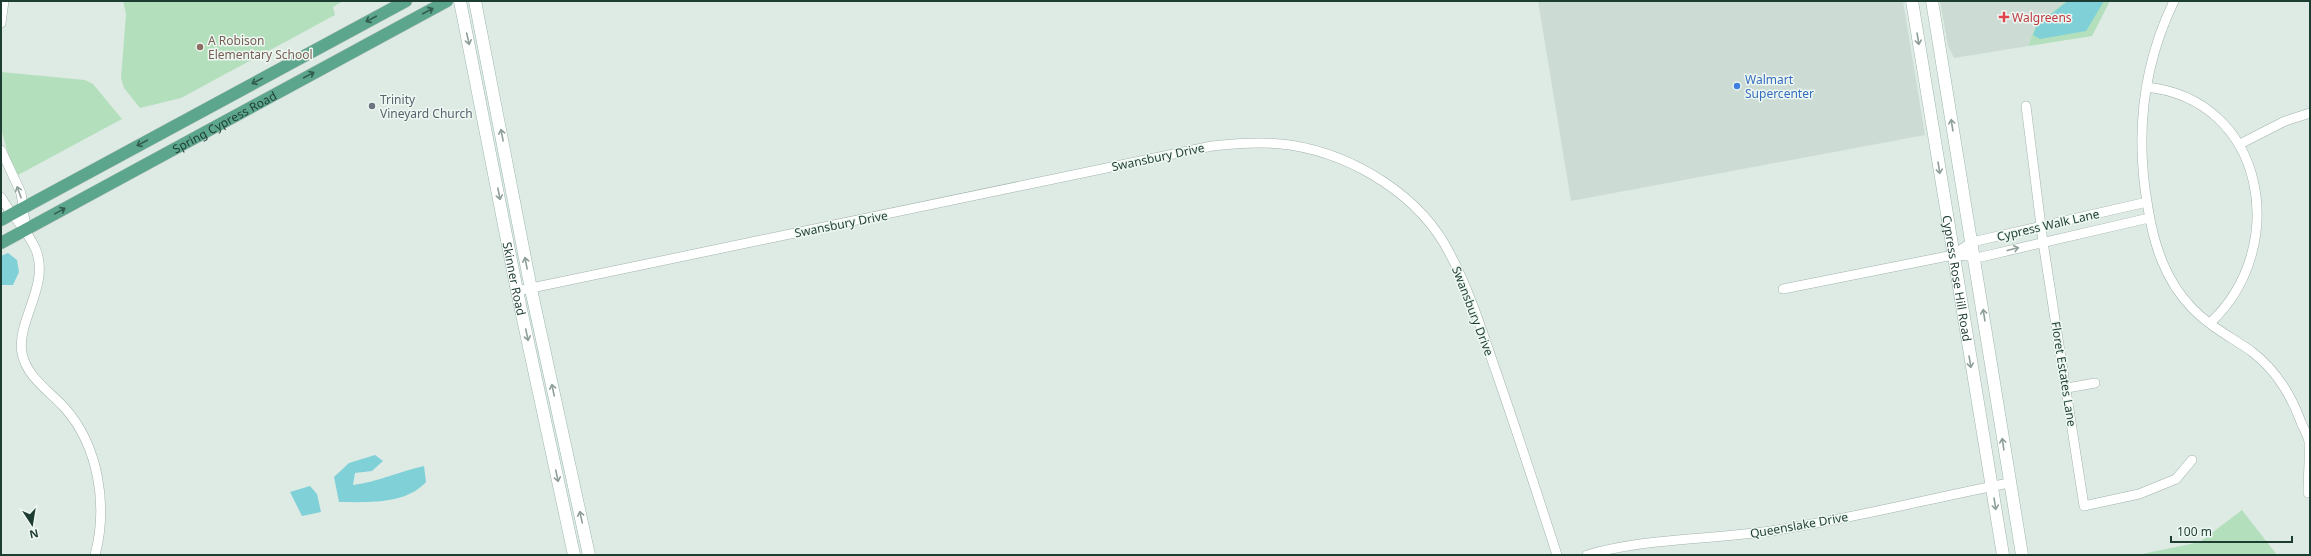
<svg xmlns="http://www.w3.org/2000/svg" width="2311" height="556" font-family="'Noto Sans',sans-serif">
  <style>
    .built { fill: #ccdbd3 }
    .green { fill: #b4dfbd }
    .water { fill: #7fd0d7 }
    .lines { fill: none; stroke-linecap: round; stroke-linejoin: round }
    .street-casing { stroke: #a1b3ab; stroke-width: 10 }
    .secondary-casing { stroke: #9cb8ac; stroke-width: 13 }
    .primary-casing { stroke: #bcc5c2; stroke-width: 13 }
    .street { stroke: #fff; stroke-width: 9 }
    .secondary { stroke: #fff; stroke-width: 12 }
    .primary { stroke: #5da68e; stroke-width: 12 }
    .oneway { stroke: #315c4e }
    .oneway2 { stroke: #8e9e98 }
    .health-dot { fill: #e0444e; stroke: #eef8f2; stroke-width: 1.5 }
    .education-dot { fill: #8d6e63; stroke: #eef8f2; stroke-width: 1.5 }
    .shop-dot { fill: #3f7fe0; stroke: #eef8f2; stroke-width: 1.5 }
    .worship-dot { fill: #6b7280; stroke: #eef8f2; stroke-width: 1.5 }
    .labels { text-anchor: middle; dominant-baseline: central; stroke-width: 3; stroke-linejoin: round; paint-order: stroke }
    .health-label { font-size: 12px; fill: #be3a42; stroke: #eef8f2; text-anchor: start }
    .education-label { font-size: 12px; fill: #785e54; stroke: #eef8f2; text-anchor: start }
    .shop-label { font-size: 12px; fill: #366cbe; stroke: #eef8f2; text-anchor: start }
    .worship-label { font-size: 12px; fill: #5b616d; stroke: #eef8f2; text-anchor: start }
    .street-label { font-size: 12px; fill: #1e3d32; stroke: #eef8f2 }
  </style>
  <rect width="100%" height="100%" fill="#deebe4"/>
  <path class="built" d="M1538,1H1903L1925,135L1571,201Z
    M1940,1H2066L2036,25L2028,46L1954,58L1948,46Z"/>
  <path class="green" d="M123,1H343L333,7L335,15L181,98L140,108L124,88L121,78L126,14Z
    M2066,1H2110L2092,36L2028,46L2036,25Z
    M1,72L85,80L93,84L122,119L18,175L8,154L1,128Z
    M2242,510L2277,555H2137L2200,542Z"/>
  <path class="water" d="M2068,1H2104L2086,31L2040,39L2033,35L2037,25Z
    M8,253L17,260L19,272L13,285H1V256Z
    M375,455L383,461L372,471L355,473L353,485C378,482 400,471 424,466L426,482C405,505 367,502 339,502L334,477L349,463Z
    M310,486L317,494L321,512L302,516L290,492Z"/>
  <g class="lines">
    <g class="street-casing">
      <path id="street" d="M2174,1C2142,67 2135,136 2148,208C2154,245 2165,280 2192,308C2209,326 2231,337 2251,351C2275,369 2291,395 2301,422C2303,428 2308,435 2309,442C2310,458 2308,476 2308,493
        M1,23L4,1
        M2146,87C2266,99 2291,248 2210,323
        M2026,106L2043,242L2084,506L2139,494L2176,479L2192,460
        M2240,144L2285,121L2310,113
        M1,150L21,193L26,229
        M1,197C11,216 28,230 36,250C50,285 16,322 22,353C26,376 49,391 64,407C99,446 108,506 95,555
        M1953,255L1972,242L2147,202
        M1783,289L1953,255L1981,257L2149,218
        M517,291L1212,146C1238,143 1264,141 1290,145C1354,155 1422,196 1451,256C1472,296 1484,338 1499,380C1519,438 1538,496 1557,555
        M2067,388L2095,383
        M1587,555C1650,537 1713,540 1777,530C1855,518 1932,498 2009,483"/>
    </g>
    <g class="secondary-casing">
      <g id="secondary">
        <path id="s1" d="M460,1L517,291L574,555"/>
        <path d="M475,1L531,289L589,555"/>
        <path id="s2" d="M1912,1L2003,555"/>
        <path d="M1932,1L2022,555"/>
      </g>
    </g>
    <g class="primary-casing">
      <g id="primary">
        <path d="M1,220L406,1"/>
        <path id="s3" d="M1,243L447,1"/>
      </g>
    </g>
    <use href="#street" class="street"/>
    <use href="#secondary" class="secondary"/>
    <use href="#primary" class="primary"/>
  </g>
  <defs><path id="oneway-shaft" d="M-6 0H5M1.5-3L5.5 0L1.5 3" fill="none" stroke-width="1.6" stroke-linecap="round" stroke-linejoin="round"/></defs>
  <g class="oneway">
    <use href="#oneway-shaft" transform="translate(428 11) rotate(-28)"/>
    <use href="#oneway-shaft" transform="translate(371 19) rotate(152)"/>
    <use href="#oneway-shaft" transform="translate(309 75) rotate(-28)"/>
    <use href="#oneway-shaft" transform="translate(257 81) rotate(152)"/>
    <use href="#oneway-shaft" transform="translate(142 143) rotate(152)"/>
    <use href="#oneway-shaft" transform="translate(60 211) rotate(-29)"/>
  </g>
  <g class="oneway2">
    <use href="#oneway-shaft" transform="translate(468 39) rotate(77)"/>
    <use href="#oneway-shaft" transform="translate(1918 39) rotate(81)"/>
    <use href="#oneway-shaft" transform="translate(1952 125) rotate(-99)"/>
    <use href="#oneway-shaft" transform="translate(502 135) rotate(-101)"/>
    <use href="#oneway-shaft" transform="translate(1939 168) rotate(81)"/>
    <use href="#oneway-shaft" transform="translate(19 192) rotate(-110)"/>
    <use href="#oneway-shaft" transform="translate(499 194) rotate(79)"/>
    <use href="#oneway-shaft" transform="translate(2013 249) rotate(-14)"/>
    <use href="#oneway-shaft" transform="translate(526 263) rotate(-101)"/>
    <use href="#oneway-shaft" transform="translate(1984 315) rotate(-99)"/>
    <use href="#oneway-shaft" transform="translate(527 335) rotate(78)"/>
    <use href="#oneway-shaft" transform="translate(1970 362) rotate(81)"/>
    <use href="#oneway-shaft" transform="translate(553 390) rotate(-102)"/>
    <use href="#oneway-shaft" transform="translate(2003 444) rotate(-99)"/>
    <use href="#oneway-shaft" transform="translate(557 476) rotate(78)"/>
    <use href="#oneway-shaft" transform="translate(1995 504) rotate(81)"/>
    <use href="#oneway-shaft" transform="translate(581 517) rotate(-102)"/>
  </g>
  <path class="health-dot" d="M2002 11h4v4h4v4h-4v4h-4v-4h-4v-4h4z"/>
  <circle class="education-dot" cx="200" cy="47" r="4"/>
  <circle class="shop-dot" cx="1737" cy="86" r="4"/>
  <circle class="worship-dot" cx="372" cy="106" r="4"/>
  <g class="labels">
    <g class="health-label">
      <text x="2012" y="17">Walgreens</text>
    </g>
    <g class="education-label">
      <text x="208" y="40">A Robison<tspan x="208" dy="14">Elementary School</tspan></text>
    </g>
    <g class="shop-label">
      <text x="1745" y="79">Walmart<tspan x="1745" dy="14">Supercenter</tspan></text>
    </g>
    <g class="worship-label">
      <text x="380" y="99">Trinity<tspan x="380" dy="14">Vineyard Church</tspan></text>
    </g>
    <g class="street-label">
      <text stroke="none"><textPath href="#s3" startOffset="254">Spring Cypress Road</textPath></text>
      <text transform="translate(1158 157) rotate(-12)">Swansbury Drive</text>
      <text transform="translate(841 224) rotate(-11)">Swansbury Drive</text>
      <text transform="translate(2048 225) rotate(-13)">Cypress Walk Lane</text>
      <text stroke="none"><textPath href="#s1" startOffset="283">Skinner Road</textPath></text>
      <text stroke="none"><textPath href="#s2" startOffset="281">Cypress Rose Hill Road</textPath></text>
      <text transform="translate(1473 311) rotate(69)">Swansbury Drive</text>
      <text transform="translate(2064 374) rotate(81)">Floret Estates Lane</text>
      <text transform="translate(1799 525) rotate(-10)">Queenslake Drive</text>
    </g>
  </g>
  <rect width="2311" height="556" fill="none" stroke="#1e3d32" stroke-width="4"/>
  <g transform="translate(32 524) rotate(168)" stroke="#eef8f2" stroke-width="3" paint-order="stroke">
  <path d="M0-3L7 15L0 10L-7 15Z" fill="#1e3d32"/>
  <text y="-6" font-size="11" font-weight="bold" text-anchor="middle" fill="#1e3d32">N</text>
  </g>
  <path d="M2171 536v6h121v-6" fill="none" stroke="#1e3d32" stroke-width="2"/>
  <text x="2177" y="536" font-size="12" fill="#1e3d32" stroke="#eef8f2" stroke-width="3" paint-order="stroke">100 m</text>
</svg>
